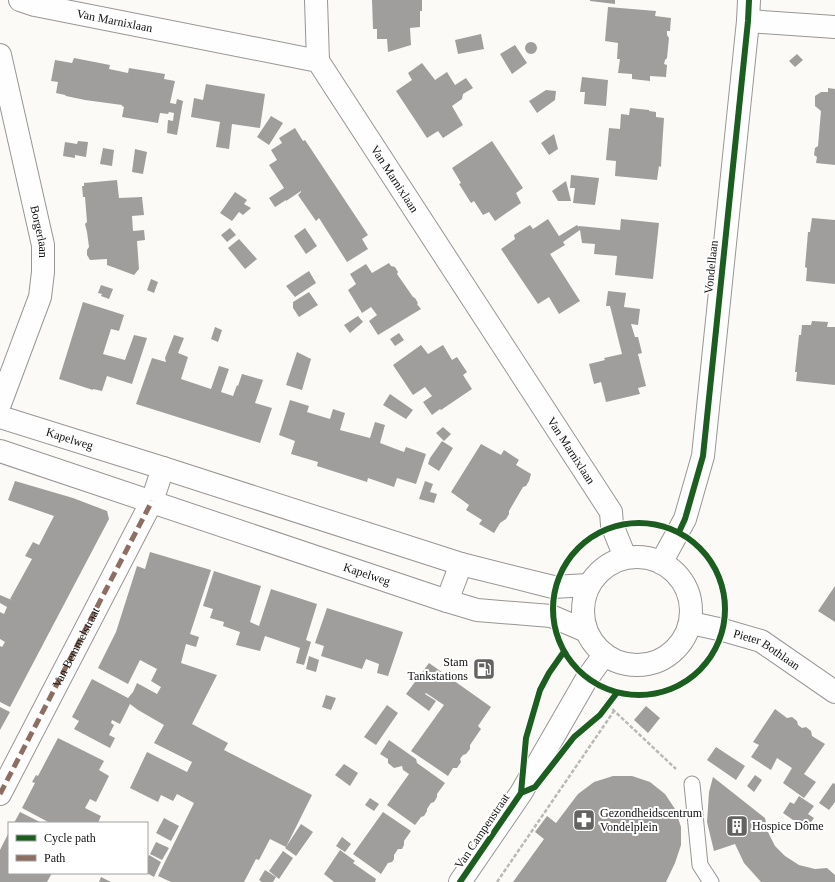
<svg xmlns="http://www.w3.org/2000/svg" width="835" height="882" font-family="Georgia,serif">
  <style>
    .building { fill: #a09e9c }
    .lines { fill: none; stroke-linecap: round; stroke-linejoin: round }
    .service-casing { stroke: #979695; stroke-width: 17 }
    .minor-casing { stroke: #979695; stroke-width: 24 }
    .tertiary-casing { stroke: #979695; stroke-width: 24 }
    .path { stroke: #b9b9b8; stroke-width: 2.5; stroke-dasharray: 4 2; stroke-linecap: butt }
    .service { stroke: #fffefe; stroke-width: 15 }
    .minor { stroke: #fffefe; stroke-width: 22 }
    .tertiary { stroke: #fffefe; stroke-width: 22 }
    .quiet { stroke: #8d6e63; stroke-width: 5; stroke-dasharray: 10 5; stroke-linecap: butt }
    .cycleway-casing { stroke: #fff; stroke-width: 8 }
    .cycleway { stroke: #1b5e20; stroke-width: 6 }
    .labels { text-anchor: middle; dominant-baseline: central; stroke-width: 4; stroke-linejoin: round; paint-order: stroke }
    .street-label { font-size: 12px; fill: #111; stroke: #fff }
    .poi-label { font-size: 12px; fill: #111; stroke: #fff; text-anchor: start }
  </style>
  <rect width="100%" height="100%" fill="#fcfaf7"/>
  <path class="building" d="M372,0H422V11H420V27L410,28L411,45L388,52L387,39H377V29H373Z
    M590,0H615V4L590,1Z
    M608,7L656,11L655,16L671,18L670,31H667V35L669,38L667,58L665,60L664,64L667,65L666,77L650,76V81L632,79V74L618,73L620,59H617L618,43L605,41Z
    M481,34L484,49L458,54L455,40Z
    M525 48a6 6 0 1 1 12 0a6 6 0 1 1-12 0Z
    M515,45L527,63L512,74L500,54Z
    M797,54L803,60L795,67L789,61Z
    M74,58L110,65L109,69L128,73L129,68L165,74L164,79L175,81L170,103L176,104L177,99L183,101L177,135L167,133L168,120L173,121L174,113L169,112L168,114L160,113L158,123L122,117L124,107L122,106V105L85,100L66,96L65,95L56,93L58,82L51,81L55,60L72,63Z
    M422,63L435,80L447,72L455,85L466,78L473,88L463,94L462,99L452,106L463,125L443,138L438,131L427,138L396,91L412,80L408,73Z
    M582,77L608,80L606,106L584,104L585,92H580Z
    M206,84L265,94L260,128L232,124L229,149L216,147L220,122L191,117L194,98L203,100Z
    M828,88L835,89V165L816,163L817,157L814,155L815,148L818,146L821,111L815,106V96L821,92H828Z
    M546,90L556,91L555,100L537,113L529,101Z
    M630,108L649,110V111L656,112V117L664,118L662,148L661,167L659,166L657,180L615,176L616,161L606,160L609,128L620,129L621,114L629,115Z
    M271,116L283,123L269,145L257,137Z
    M295,128L303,141L305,140L368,235L362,239L368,249L347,262L319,218L316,221L298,195L301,192V191L286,201V200L275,207L269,198L284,188L269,165L277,160L271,150L282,143L279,138Z
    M554,134L558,149L549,155L541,143Z
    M78,141L88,142L86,157L75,155V158L63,156L65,142L77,144Z
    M492,141L523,188L516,193L521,203L495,221L489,212L483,215L474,201L471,203L459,184L461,183L452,168Z
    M103,148L114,150L112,166L100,164Z
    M135,149L147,152L143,174L132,172Z
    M571,175L599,178L595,205L573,203L575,188H570Z
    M117,180L119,198L142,197L144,215L132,216L133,231L144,230L145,240L137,241L139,269L134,275L107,265V259L90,260L87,255V250L89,247L87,232L85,224L87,222L85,197H83L82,186H84V183Z
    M566,181L571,201H558L552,191Z
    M235,192L247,200L244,204L251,208L243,215L239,212L232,221L220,213Z
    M812,218L835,220V284L806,281L807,268L805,267L808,232H810Z
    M548,219L559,236L577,225L579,227V226L620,230L621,219L659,223L653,279L615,275L617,256L594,254L595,244L582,243L580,230L563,242L565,245L550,254L580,301L559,314L549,297L538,304L501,249L515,239L514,235L530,225L533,229Z
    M230,228L236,235L227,242L221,235Z
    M305,228L317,246L306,254L294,236Z
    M239,239L257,259L245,269L228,248Z
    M389,263L391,266L395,267L398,272L397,274L413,297L415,298L418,303L417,304L421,309L378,335L369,321L377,315L371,307L362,313L348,290L356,284L350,274L366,264L372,273Z
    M309,271L316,283L295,297L286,286Z
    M151,279L158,282L154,293L147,290Z
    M101,285L113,289L109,299L101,296L102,294L98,293Z
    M608,291L626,293L624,307L640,309L638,325L631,324L635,337H638L642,353L638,354L646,386L638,388L640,394L606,402L601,382L594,384L589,364L605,360L604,358L622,354L610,306H606Z
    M309,292L318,305L299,317L293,308V302Z
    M83,302L124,315L119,331L111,329L103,354L125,360L134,335L147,338L132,384L107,376L102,391L93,389V390L59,379Z
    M358,316L363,322L350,333L344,325Z
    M812,321L828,322L827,327H835V385L796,381L797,372H795L799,335H801L802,325H811Z
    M215,327L222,330L218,342L211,339Z
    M399,333L404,340L395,346L390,339Z
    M174,335L184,338L178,353L188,357L181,379L211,389L219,366L229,369L221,392L233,396L237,385L238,386L242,374L263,380L255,403L272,408L260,443L136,404L152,358L166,362L165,358Z
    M421,345L428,354L443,345L452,360L457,357L467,372L463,375L472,389L441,410L440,409L432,415L423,402L432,396L425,387L413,395L393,365Z
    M297,352L311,359L302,390L286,385Z
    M390,394L413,410L406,419L383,405Z
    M290,400L309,406L307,412L330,419L333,409L345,413L340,430L370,438L375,422L385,425L380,443L404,452L406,447L426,454L416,484L397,478L394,487L368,478L367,482L317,466L318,462L291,454L295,441L279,435Z
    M443,427L451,434L444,441L436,433Z
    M442,441L453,448L439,471L428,464L430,458Z
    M481,444L501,455L504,450L519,460L516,465L531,474L529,481L526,486L523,487L509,511V514L506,519L500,523L494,533L479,524L482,520L466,510L469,505L451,492Z
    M15,481L73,498L107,511L109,519L10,707L0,702V646L2,647L5,642L0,639V612L4,614L7,607L0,603V595L14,601L10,599L32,559L25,556L33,542L39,545L54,516L8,500Z
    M425,481L433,484L430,492L437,494L434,503L419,499Z
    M150,552L211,570L190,634L199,637L196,647L186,644L181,663L217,675L192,724L228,743L224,750L312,795L286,847L301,824L313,832L296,856L285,848L286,847L270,839L259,860L256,859L244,882H171L158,876L194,803L177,794L173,801L161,795L158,802L130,788L147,752L187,772L192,762L154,743L164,725L138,710L130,704L120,724L112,720L111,723L114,725L109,735L115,738L110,748L74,729L79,721L72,717L92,679L128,698L133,692L137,683L157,694L161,687L151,681L157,669L140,660L128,684L98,668L116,632L137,566L145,569Z
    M214,571L261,586L250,622L259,626L271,589L317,604L306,640L311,642L304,665L296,663L300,648L265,636L260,651L236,645L240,632L223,626L224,622L210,618L213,609L203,606Z
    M835,586V622L818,611Z
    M327,608L403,632L388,676L377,673L379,664L366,659L362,669L321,656L324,646L315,643Z
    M309,656L319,660L316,672L306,669Z
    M429,663L491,707L478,726L481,729L470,745V749L466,754L463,755L460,759L461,762L457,768H453L448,776L411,751L444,705L426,693L425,694L436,701L429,711L406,694Z
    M326,695L336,698L331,710L322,707Z
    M387,705L398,713L376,745L364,737Z
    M646,706L660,718L648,733L634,720Z
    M0,707L10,712L0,730Z
    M775,709L787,718L792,717L797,721L798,725L802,728L806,727L811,731L812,736L825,744L804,774L816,782L804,798L783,783L792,768L777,758L771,770L751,757L759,745L753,742Z
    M58,738L104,761L99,770L109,776L96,802L90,799L85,808L101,816L98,823H50L22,808L35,783L32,782L36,775L38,776Z
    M389,740L416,759L417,763L445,783L437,794V797L434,802L431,803L427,809V811L424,816L421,817L415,825L387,805L409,774L403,770L402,766L394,768L388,763V759L380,754Z
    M716,747L745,766L736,780L707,760Z
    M344,764L358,773L350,786L335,775Z
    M755,775L762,780L754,792L747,786Z
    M613,776H632L650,782L665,794L675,809L681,827V845L675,863L666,882H513L544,839L535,832L547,816L556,823L578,794L594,782Z
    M713,777L765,818L768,832L775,846L785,856L799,865L815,869L827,868L835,875V882H761L744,863L735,844L714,851L707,822L709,792Z
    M833,783L835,784V802L829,810L819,803Z
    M799,796L814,806L808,814L814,818L806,829L783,813L790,802L794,804Z
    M370,798L379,804L374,811L365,805Z
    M20,812L42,823H14Z
    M383,812L411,831L404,841V845L402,849H398L394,855V859L392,862L388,863L381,874L353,854Z
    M164,818L179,826L171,841L156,833Z
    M9,832V873H52L47,882H0V850Z
    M342,837L351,844L345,852L336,846Z
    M156,842L169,848L162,860L150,854Z
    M340,850L355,861L353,863L376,879L375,882H334L324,874Z
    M283,851L293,858L279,879L269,871Z
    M149,855L161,862L154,877L147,873V859Z
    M265,870L276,877L273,882H262L259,880Z
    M101,877L111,882H99Z"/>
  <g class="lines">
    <g class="service-casing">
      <path id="service" d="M692,784L700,865L711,882"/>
    </g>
    <g class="minor-casing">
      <g id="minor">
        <path id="s1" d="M20,0L35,5L318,61L611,512L612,525L625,557"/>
        <path d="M316,0L318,61"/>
        <path d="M748,21L835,27"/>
        <path id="s2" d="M0,55L43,245V272L40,297L0,404"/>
        <path id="s3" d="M0,417L163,468L461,564L553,587L588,585"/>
        <path id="s4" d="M0,451L447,601L477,610L551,616L586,631"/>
        <path d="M447,601L461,564"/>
        <path id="s5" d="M691,623L723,630L761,641L835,692"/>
        <path id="s6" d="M0,794L152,501L163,468"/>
      </g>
    </g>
    <g class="tertiary-casing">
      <path id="tertiary" d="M583 611a54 54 0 1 1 108 0a54 54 0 1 1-108 0Z
        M661,563L685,519L703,456L748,21L749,0
        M460,882L521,793L586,680L604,655"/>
    </g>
    <path class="path" d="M608,705L676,769
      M497,882L614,711"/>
    <use href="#service" class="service"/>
    <use href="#minor" class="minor"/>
    <use href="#tertiary" class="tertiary"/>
    <path class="quiet" d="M0,794L152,501"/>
    <g class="cycleway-casing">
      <path id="cycleway" d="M553 609a86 86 0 1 1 172 0a86 86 0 1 1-172 0Z
        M679,532L685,519L703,456L748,21L749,0
        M521,793L535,787L574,737L600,715L616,694
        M460,882L521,793L526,738L540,690L549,673L563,653"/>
    </g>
    <use href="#cycleway" class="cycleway"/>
  </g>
  <defs>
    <g id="fuel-square" transform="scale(1.15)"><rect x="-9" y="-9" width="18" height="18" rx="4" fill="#636362" stroke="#fff"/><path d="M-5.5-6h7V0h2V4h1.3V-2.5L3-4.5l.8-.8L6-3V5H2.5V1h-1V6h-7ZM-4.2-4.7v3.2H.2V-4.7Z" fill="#fff"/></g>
    <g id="pharmacy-square" transform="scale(1.15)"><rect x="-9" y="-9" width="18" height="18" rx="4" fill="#636362" stroke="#fff"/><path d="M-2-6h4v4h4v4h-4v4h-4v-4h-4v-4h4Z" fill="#fff"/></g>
    <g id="building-square" transform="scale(1.15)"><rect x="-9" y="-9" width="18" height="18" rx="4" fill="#636362" stroke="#fff"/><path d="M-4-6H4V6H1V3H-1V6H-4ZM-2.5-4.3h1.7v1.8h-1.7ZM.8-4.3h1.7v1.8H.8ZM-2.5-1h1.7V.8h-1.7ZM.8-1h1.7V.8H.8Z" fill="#fff"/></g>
  </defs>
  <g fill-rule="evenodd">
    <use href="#fuel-square" x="484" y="669"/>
    <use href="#pharmacy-square" x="584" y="820"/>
    <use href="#building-square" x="737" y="826"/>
  </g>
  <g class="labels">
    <g class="street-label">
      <text stroke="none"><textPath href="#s1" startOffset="97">Van Marnixlaan</textPath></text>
      <text stroke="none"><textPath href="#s1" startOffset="445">Van Marnixlaan</textPath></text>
      <text stroke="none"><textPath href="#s2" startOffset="181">Borgerlaan</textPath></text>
      <text transform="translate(711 267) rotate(-84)">Vondellaan</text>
      <text stroke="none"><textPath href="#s3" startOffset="73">Kapelweg</textPath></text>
      <text stroke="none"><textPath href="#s1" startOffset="769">Van Marnixlaan</textPath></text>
      <text stroke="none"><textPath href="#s4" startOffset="387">Kapelweg</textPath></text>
      <text stroke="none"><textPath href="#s6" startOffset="165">Van Bemmelstraat</textPath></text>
      <text stroke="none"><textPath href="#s5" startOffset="81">Pieter Bothlaan</textPath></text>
      <text transform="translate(482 831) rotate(-56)">Van Campenstraat</text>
    </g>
    <g class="poi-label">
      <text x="468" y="662" text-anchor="end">Stam<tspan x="468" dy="14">Tankstations</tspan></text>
      <text x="600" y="813">Gezondheidscentrum<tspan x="600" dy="14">Vondelplein</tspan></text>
      <text x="752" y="826">Hospice Dôme</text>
    </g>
  </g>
  <rect x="8" y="822" width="140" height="52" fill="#ffffff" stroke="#a0a0a0"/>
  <rect x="16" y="835" width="20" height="6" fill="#1b5e20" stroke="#a0a0a0"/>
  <text x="44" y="842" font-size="12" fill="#111111">Cycle path</text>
  <rect x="16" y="855" width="20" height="6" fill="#8d6e63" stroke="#a0a0a0"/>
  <text x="44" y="862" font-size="12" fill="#111111">Path</text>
</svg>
